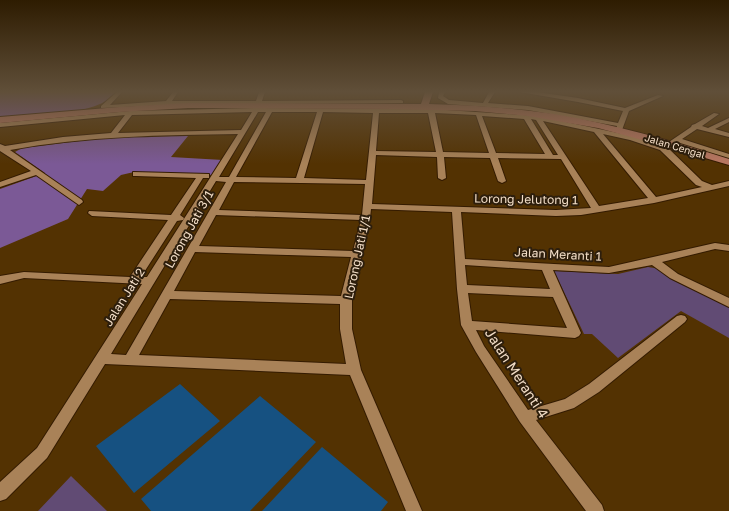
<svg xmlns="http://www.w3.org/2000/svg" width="729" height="511" font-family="'Golos Text',sans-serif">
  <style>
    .green { fill: #614b74 }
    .forest { fill: #7b5996 }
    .water { fill: #165181 }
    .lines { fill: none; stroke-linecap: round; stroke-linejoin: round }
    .street-casing { stroke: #341b00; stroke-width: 2 }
    .secondary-casing { stroke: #341b00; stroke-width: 2 }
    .street { fill: #a98258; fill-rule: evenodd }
    .secondary { fill: #b97762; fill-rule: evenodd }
    .labels { text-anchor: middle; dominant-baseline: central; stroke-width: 4; stroke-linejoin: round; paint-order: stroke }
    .far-street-label { font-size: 10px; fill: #f3dec8; stroke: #2d1e0c }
    .street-label { font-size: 12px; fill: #f3dec8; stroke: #2d1e0c }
    .near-street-label { font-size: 14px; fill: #f3dec8; stroke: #2d1e0c }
  </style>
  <rect width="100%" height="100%" fill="#533202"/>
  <path class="green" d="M648,267L660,269L729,306V338L681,311L618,358L592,334H584L554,271L618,274Z
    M71,476L107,511H38Z"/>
  <path class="forest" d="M0,92H117C96,117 32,115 0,118Z
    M188,136L171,157L223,160L213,175L134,172L121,175L103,191L87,189L68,219L0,248V189L45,173L15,152L22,148L113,137Z"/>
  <path class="water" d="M180,384L220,421L134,493L96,446Z
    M260,396L316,442L250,511H151L141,499Z
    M322,447L388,502L381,511H262Z"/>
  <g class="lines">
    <g class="street-casing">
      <path id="street" d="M117,92H122L110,105L166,101L173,92H178L172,101H256L259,92H265L262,101L401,100L403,101V103L261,104L260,108L431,109L538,116L632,136L666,146L702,181L712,185L729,181V186L654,203L581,215L556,216L461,212L465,259L609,267L715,243L729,245V251L715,249L662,262L678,274L729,298V307L670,278L652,265L609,273L553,270L581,333L579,336L575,338L476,330L484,346L528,410L565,399L589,384L677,316L681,315L685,316L687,319L685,322L599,392L574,408L536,420L602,505L604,511H586L520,422L476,352L461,325L457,289L452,212L371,209L370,218L352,300V329L361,370L422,511H406L350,375L105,364L47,458L6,499L0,501V482L37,448L142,284L24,278L0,284V276L24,272L130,277L168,220L92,216L88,213L89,211L171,215L196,178L136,176H133V172L209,174V178H203L180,215L184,218L183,220L177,221L141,277H147L238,134C162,135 86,136 10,150L82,200L83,202L79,205L36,175L0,187V182L31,171L0,151V144L5,146L63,137L111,133L125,115L0,127V123L130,111L254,108L255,104L168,105L101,108V106ZM252,112L241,130L118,133L132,115ZM258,112H266L229,177H219ZM272,112H317L296,178L236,177ZM323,112L373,113L366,180L304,178ZM379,113H428L436,152L376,151ZM435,113L476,115L489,153L443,152ZM482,116L524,119L545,154L496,153ZM531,119L536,120L558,155H553ZM543,121L594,132L648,198L599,206ZM603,134L630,140L660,150L696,185L702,187L656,197ZM376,155L437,157L438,178L442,180L446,178L444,157L490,158L498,181L502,183L506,181L498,158L561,159L591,208L556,210L372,204ZM216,181L226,182L126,355L111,354ZM234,182L365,184L362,215L219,210ZM216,215L361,220L353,251L199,246ZM195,252L351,257L341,296L174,291ZM465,265L542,270L550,289L467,285ZM468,293L553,297L567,328L472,321ZM170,299L340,304V329L346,364L139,355Z
        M439,92H445L443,96L449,100L483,103L489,92H495L488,103L528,106L618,123L623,111L578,102L520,92H537L578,98L625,108L658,95L663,96L629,111L622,130L619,132L616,130L617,126L528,110L448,104L438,98Z
        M714,113L719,114L702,126L708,128L729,118V122L715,129L729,133V137L697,129L682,139L729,154V158L677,142L672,144L669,142L691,127L692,125L695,124Z"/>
    </g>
    <g class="secondary-casing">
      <path id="secondary" d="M425,92H433L429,104C471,105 513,108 554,114C614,124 672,141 729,159V165L661,145L598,128L528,116L475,111L396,109L188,108L119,112L0,123V117L119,107L188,103L421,104Z"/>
    </g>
    <use href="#street" class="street"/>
    <use href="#secondary" class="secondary"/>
  </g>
  <linearGradient id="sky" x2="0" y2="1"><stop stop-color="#2e1c01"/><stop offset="0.56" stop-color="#604f39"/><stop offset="1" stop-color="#604f39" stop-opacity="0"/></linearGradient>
  <rect width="729" height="164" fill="url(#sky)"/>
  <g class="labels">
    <g class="far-street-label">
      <text transform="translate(675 146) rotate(17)">Jalan Cengal</text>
    </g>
    <g class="street-label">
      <text transform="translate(526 199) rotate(1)">Lorong Jelutong 1</text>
      <text transform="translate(189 229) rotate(-61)">Lorong Jati 3/1</text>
      <text transform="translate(558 254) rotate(3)">Jalan Meranti 1</text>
      <text transform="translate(357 257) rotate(-78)">Lorong Jati 1/1</text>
      <text transform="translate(124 297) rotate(-58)">Jalan Jati 2</text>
    </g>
    <g class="near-street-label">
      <text transform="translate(517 373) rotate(57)">Jalan Meranti 4</text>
    </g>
  </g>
</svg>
